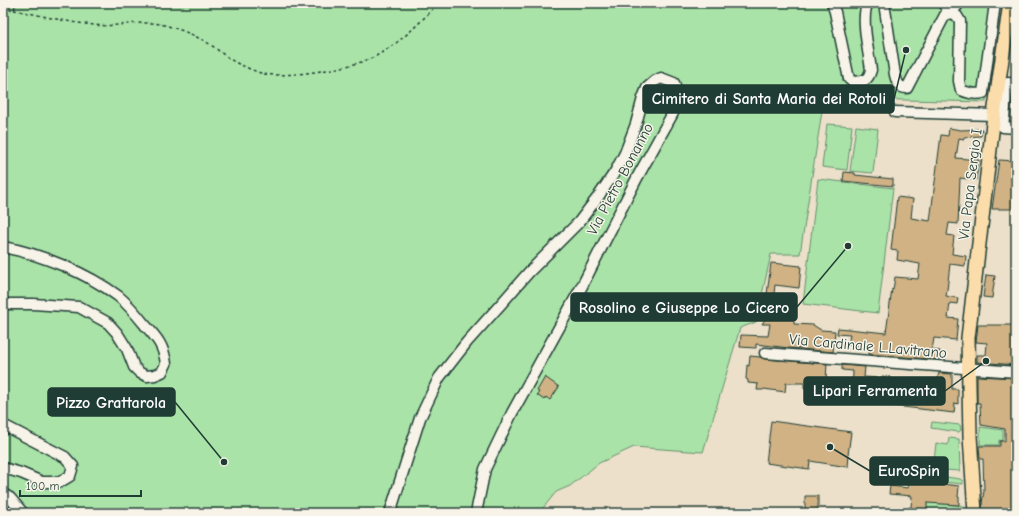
<svg xmlns="http://www.w3.org/2000/svg" width="1019" height="516" font-family="'Comic Neue',sans-serif">
  <style>
    .green { fill: #aae3a8; stroke: #64906e }
    .building { fill: #d1b285; stroke: #1f3d34 }
    .lines { fill: none; stroke-linecap: round; stroke-linejoin: round }
    .minor-casing { stroke: #1f3d34; stroke-width: 13 }
    .major-casing { stroke: #1f3d34; stroke-width: 16 }
    .path { stroke: #1f3d34; stroke-width: 1.5; stroke-dasharray: 3 3; stroke-linecap: butt }
    .minor { stroke: #f7f3e8; stroke-width: 10 }
    .major { stroke: #fbddab; stroke-width: 13 }
    .labels { text-anchor: middle; dominant-baseline: central; stroke-width: 3; stroke-linejoin: round; paint-order: stroke }
    .street-label { font-size: 15px; fill: #1f3d34; stroke: #f7f3e8 }
    .leader { fill: none; stroke: #1f3d34; stroke-width: 1.5 }
    .callout-dot { fill: #1f3d34; stroke: #f7f3e8; stroke-width: 1.5 }
    .callout { fill: #1f3d34; stroke: #1f3d34; stroke-width: 1.5 }
    .callout-label { font-size: 16px; text-anchor: middle; font-weight: bold; fill: #fff }
  </style>
  <rect width="100%" height="100%" fill="#ece0ca"/>
  <filter id="ink" filterUnits="userSpaceOnUse"><feTurbulence type="fractalNoise" baseFrequency=".025" numOctaves="2"/><feDisplacementMap in="SourceGraphic" scale="8" xChannelSelector="R" yChannelSelector="G"/><feConvolveMatrix kernelMatrix="1 2 1 2 8 2 1 2 1" color-interpolation-filters="sRGB"/></filter>
  <g filter="url(#ink)">
    <path class="green" d="M3,3H998L986,102L824,98L800,254H771L756,322L740,328L703,452L634,447L599,463L570,486L556,492L539,513H3Z
      M827,124L852,126L847,170L822,167Z
      M856,126L878,129L873,173L850,171Z
      M818,179L893,188L878,313L803,304Z
      M932,422L960,425L961,430L959,432L931,428Z
      M980,427L1003,430V441L999,440V445H980Z
      M949,438L959,439L960,471L945,470V463L934,462L936,443L948,445Z
      M925,474L960,479L963,481V484L924,480Z
      M927,501L934,503L964,506V513H924Z"/>
    <path class="building" d="M949,128L961,130L982,129L981,136L964,137V139L959,138L956,158L979,160L976,180L960,178L958,224L949,223L947,235L954,236L952,254L966,256L965,266L950,264L947,290L946,296L958,298L957,304L950,303L948,318L958,319L956,340L934,338L932,350L940,351L939,360L869,354L870,347L848,345L850,335L837,334L838,328L886,333L892,289L893,290L895,277L918,279L920,264L897,260L898,251L891,250L897,197L913,199L911,218L930,221L941,135L948,136Z
      M999,160L1016,161V209H992Z
      M844,172L855,173V175L893,179V186L843,181Z
      M771,263L801,266L799,288L775,285L773,303L766,302Z
      M986,275L995,276L992,298L983,297Z
      M784,311L794,313V324L813,325L821,330L835,331L833,352L789,348L756,344V348L740,347L741,335L768,336L770,324H762L767,316L784,318Z
      M978,325H1016V365L977,362V355H986L987,343L976,342Z
      M750,356L760,357L765,359L827,364L825,395L812,394L813,388H804V383H786L785,392L764,389L763,390H757L758,384L748,383V380L746,379L747,365L749,366Z
      M842,365L865,367L864,377L882,378V376L890,377V379L909,381L908,387L918,391L917,399H919V402L933,404L934,386H932V379L937,380L939,373L952,374V389H958V404L955,403L954,413L852,401L853,371L842,370Z
      M977,376L1016,378V512L983,513L982,503L984,491L983,459H980L979,446H1000V441H1005V429L981,425L980,403H977Z
      M545,377L559,387L550,400L546,397L544,400L537,395L539,392L537,391Z
      M771,421L851,432L848,455H849L848,467L810,461L809,469L766,463Z
      M909,480L959,486L958,497H959V505L927,503V512H924V513H897V512L911,507L912,496L889,494L890,486L908,488Z
      M805,496H818V513H805Z"/>
    <g class="lines">
      <g class="minor-casing">
        <path id="minor" d="M832,3L835,12L849,79L853,82C864,81 868,81 871,70C869,53 860,16 868,3
          M884,3L895,75C897,82 898,88 907,88L945,15L953,13L957,16L960,21L959,81L961,90C968,93 976,95 983,93L995,3
          M943,3L949,13L957,6V3
          M1016,84L1008,83L1003,127L1016,128
          M895,112L994,115
          M3,247C41,254 87,273 118,296C128,304 137,315 145,325C157,338 164,346 166,364L162,372L155,375L147,376L140,373L134,367L127,349L117,333L108,323L79,307L33,304H3
          M765,353L1016,372
          M3,425L65,457L73,466L70,476L60,482H42L21,473L3,468
          M3,494L10,498L23,513
          M390,513L420,418L439,378L467,342L501,304L529,272L579,222L598,197L615,172L625,153L636,124L643,98L647,88L655,81L661,78L674,83C678,94 677,101 673,113L637,178L582,286L512,413L485,469L476,513"/>
      </g>
      <g class="major-casing">
        <path id="major" d="M975,513L970,436L968,338L994,115L1010,3"/>
      </g>
      <path class="path" d="M3,8L14,10L16,3
        M14,10C40,15 69,23 95,25C118,28 141,19 164,25C180,29 197,36 211,45C221,52 229,60 241,65C248,68 256,72 264,74C289,78 354,68 376,56C401,42 419,24 438,3"/>
      <use href="#minor" class="minor"/>
      <use href="#major" class="major"/>
    </g>
  </g>
  <g class="labels">
    <g class="street-label">
      <text transform="translate(620 179) rotate(-62)">Via Pietro Bonanno</text>
      <text transform="translate(970 184) rotate(-83)">Via Papa Sergio I</text>
      <text transform="translate(868 346) rotate(5)">Via Cardinale L.Lavitrano</text>
    </g>
  </g>
  <path class="leader" d="M906 50L894 99M848 246L797 307M986 361L945 391M224 462L175 402M830 447L870 471"/>
  <g class="callout-dot">
    <circle cx="906" cy="50" r="4"/>
    <circle cx="848" cy="246" r="4"/>
    <circle cx="986" cy="361" r="4"/>
    <circle cx="224" cy="462" r="4"/>
    <circle cx="830" cy="447" r="4"/>
  </g>
  <g class="callout">
    <rect x="643" y="85" width="251" height="28" rx="4"/>
    <rect x="571" y="293" width="226" height="28" rx="4"/>
    <rect x="804" y="377" width="141" height="28" rx="4"/>
    <rect x="48" y="388" width="127" height="28" rx="4"/>
    <rect x="870" y="457" width="78" height="28" rx="4"/>
  </g>
  <g class="callout-label">
    <text x="769" y="104">Cimitero di Santa Maria dei Rotoli</text>
    <text x="684" y="313">Rosolino e Giuseppe Lo Cicero</text>
    <text x="875" y="396">Lipari Ferramenta</text>
    <text x="111" y="408">Pizzo Grattarola</text>
    <text x="909" y="476">EuroSpin</text>
  </g>
  <rect width="1019" height="516" fill="none" stroke="#f7f3e8" stroke-width="16"/>
  <rect x="8" y="8" width="1003" height="500" fill="none" stroke="#1f3d34" stroke-width="1.5" filter="url(#ink)"/>
  <path d="M20 490v6h121v-6" fill="none" stroke="#1f3d34" stroke-width="2"/>
  <text x="26" y="490" font-size="12" fill="#1f3d34" stroke="#f7f3e8" stroke-width="3" paint-order="stroke">100 m</text>
</svg>
